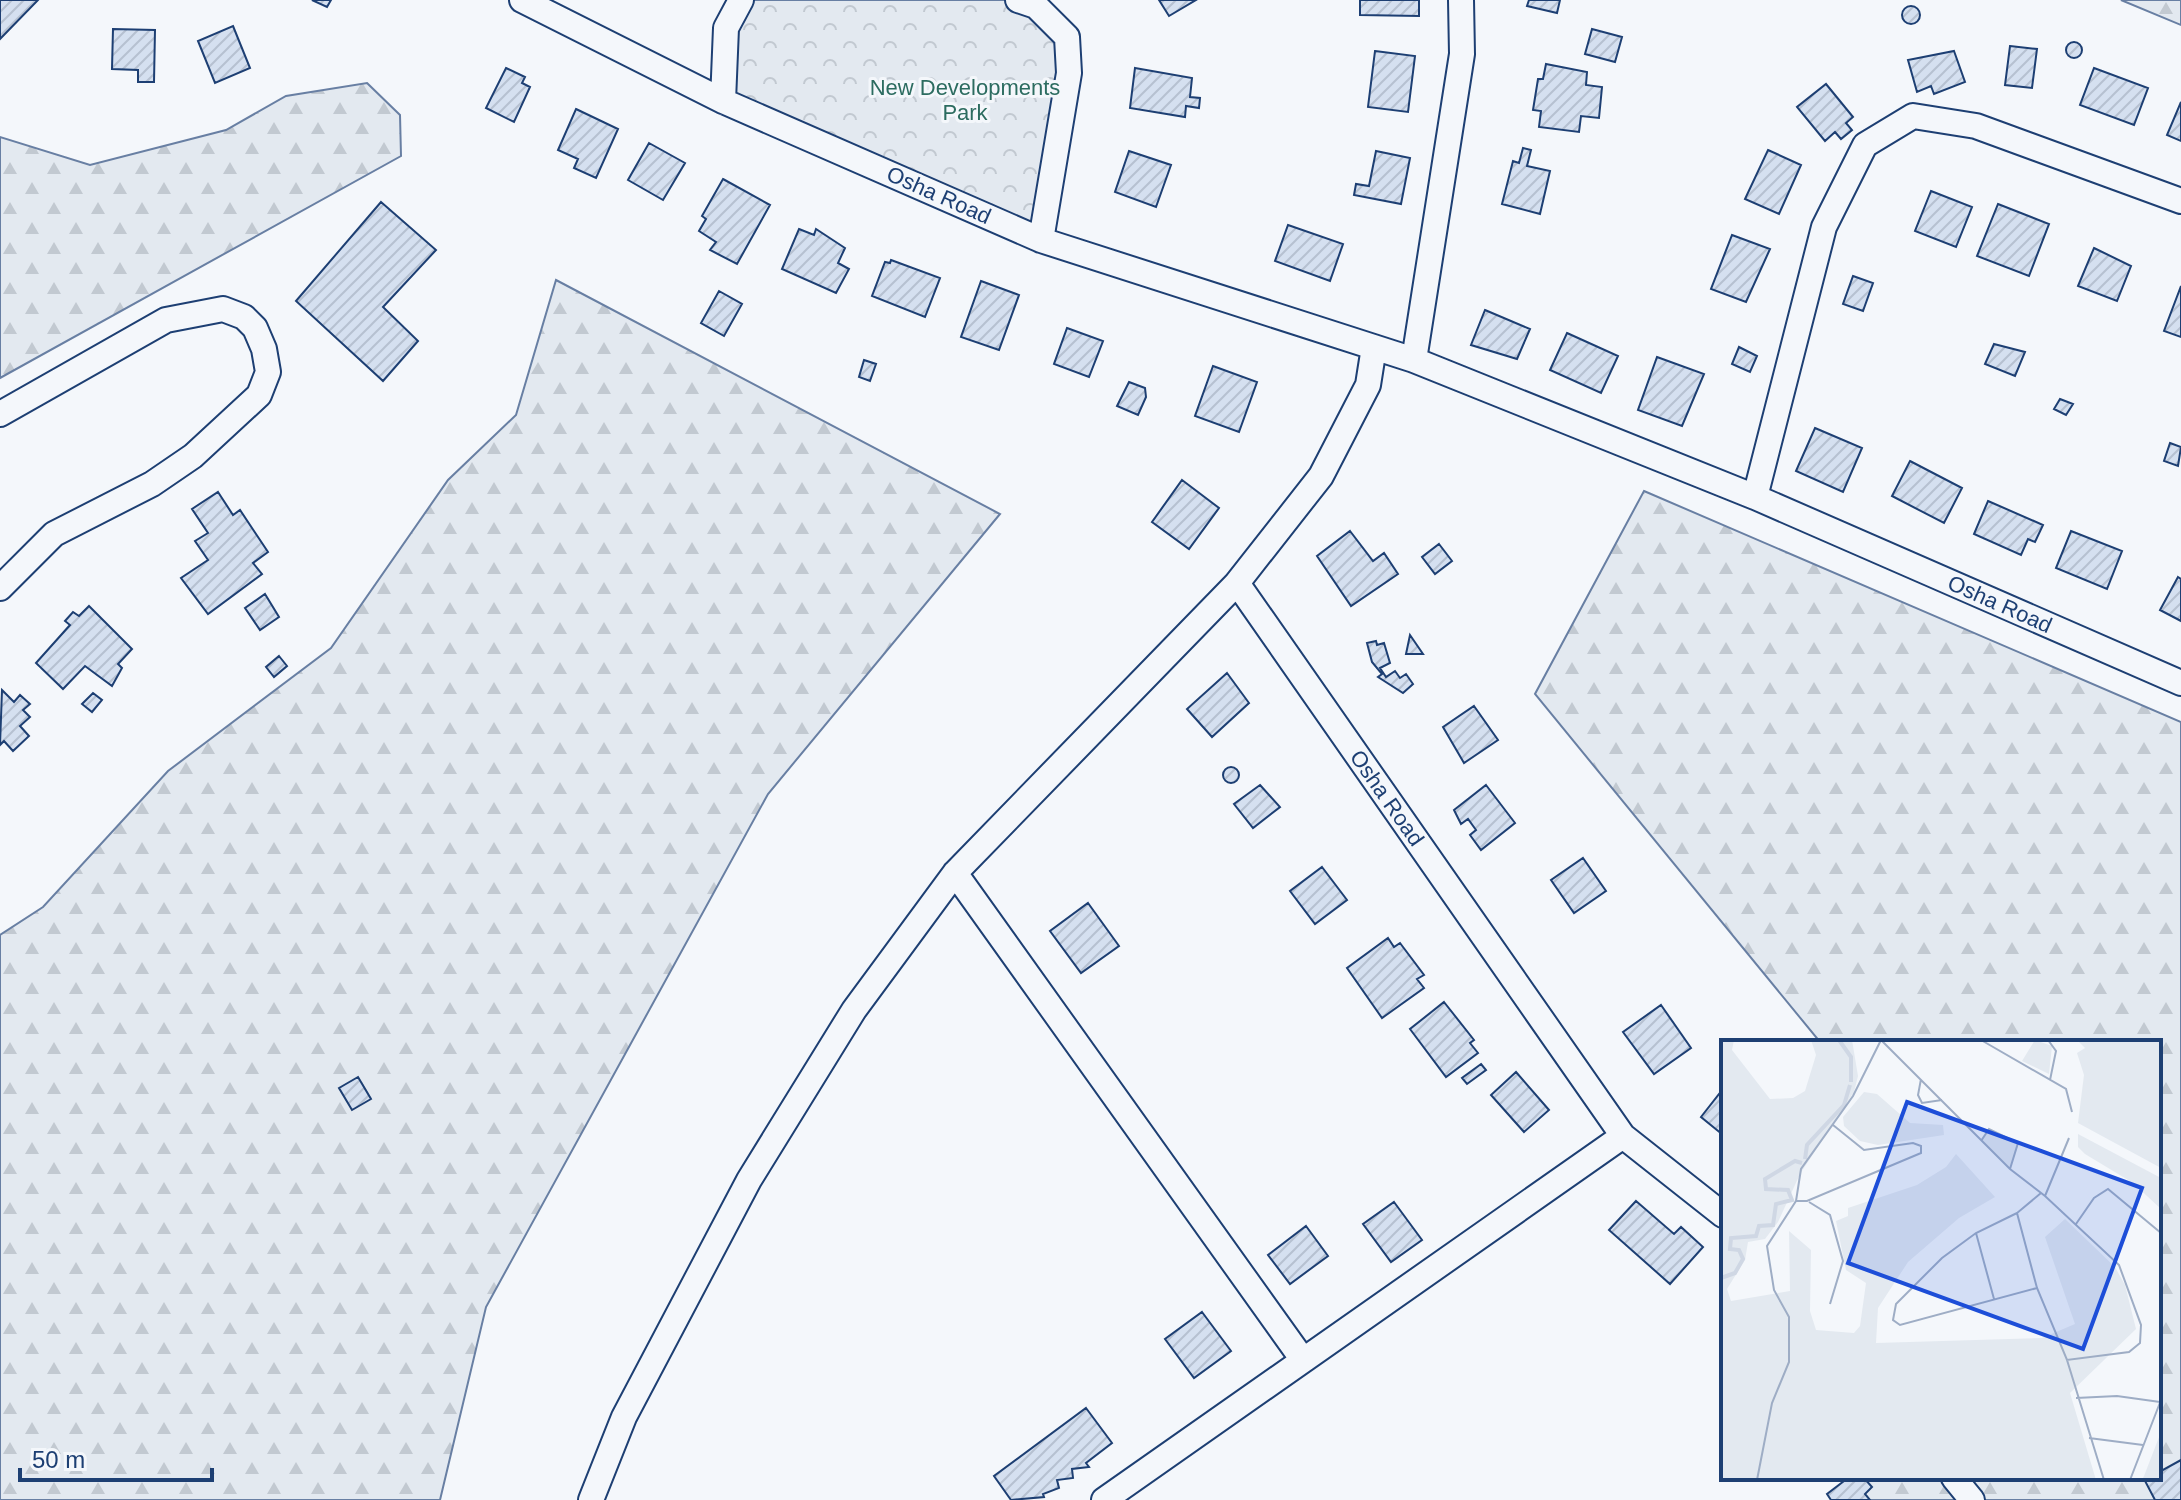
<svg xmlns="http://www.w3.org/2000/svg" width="2181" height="1500" font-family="Arial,sans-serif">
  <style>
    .forest { fill: url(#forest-firs); stroke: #687fa3; stroke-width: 2 }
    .park { fill: url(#park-crowns); stroke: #687fa3; stroke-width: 2 }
    .building { fill: url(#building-hatch); stroke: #1d3f73; stroke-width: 2 }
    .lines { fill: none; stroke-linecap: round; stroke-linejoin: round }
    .street-casing { stroke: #1d3f73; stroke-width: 28 }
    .street { stroke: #f4f7fb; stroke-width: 24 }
    .labels { text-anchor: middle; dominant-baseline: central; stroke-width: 6; stroke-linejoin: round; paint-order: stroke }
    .park-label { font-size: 22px; fill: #2c6c60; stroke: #f4f7fb }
    .street-label { font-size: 22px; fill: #1d3f73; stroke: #f4f7fb }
    .inset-river { fill: none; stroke: #cfd7e4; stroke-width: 4 }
    .inset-road { fill: none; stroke: #9eadc5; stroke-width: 2 }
    .view { fill: #1d4ed8; fill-opacity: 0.15; stroke: #1d4ed8; stroke-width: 4 }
    .inset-edge { fill: none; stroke: #1d3f73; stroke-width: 4 }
  </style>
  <defs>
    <pattern id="forest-firs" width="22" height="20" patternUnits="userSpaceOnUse" patternTransform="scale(2)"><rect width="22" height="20" fill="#e3e9f0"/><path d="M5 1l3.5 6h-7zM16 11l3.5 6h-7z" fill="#c2c9d1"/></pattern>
    <pattern id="park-crowns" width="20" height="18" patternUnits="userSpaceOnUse" patternTransform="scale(2)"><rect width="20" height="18" fill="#e3e9f0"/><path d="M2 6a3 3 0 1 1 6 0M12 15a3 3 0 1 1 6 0" fill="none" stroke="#c2c9d1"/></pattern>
    <pattern id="building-hatch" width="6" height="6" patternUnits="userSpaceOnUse" patternTransform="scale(2)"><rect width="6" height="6" fill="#d5e0f0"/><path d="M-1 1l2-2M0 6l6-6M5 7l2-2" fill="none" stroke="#b6c1d1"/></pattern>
  </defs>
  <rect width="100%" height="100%" fill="#f4f7fb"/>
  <path class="forest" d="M2121,0H2181V25Z
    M367,83L400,115L401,156L0,378V137L90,165L226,130L286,96Z
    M556,280L1000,514L768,794L486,1307L440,1500H0V935L43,907L168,771L331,648L448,480L516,415Z
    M1644,491L2181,722V1500H1843L1866,1478H2159V1042H1820L1535,694Z"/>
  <path class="park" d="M741,0H1018L1067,37L1041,240L723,101Z"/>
  <path class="building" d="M0,0H38L0,39Z
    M312,0H331L327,7Z
    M1159,0H1196L1169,16Z
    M1360,0H1419V16L1360,15Z
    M1529,0H1560L1557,13L1527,6Z
    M1902 15a9 9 0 1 1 18 0a9 9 0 1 1-18 0Z
    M233,26L250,68L215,83L198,41Z
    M113,29L155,30L154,82H138V70L112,69Z
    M1592,29L1622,37L1615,62L1585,54Z
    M2066 50a8 8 0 1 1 16 0a8 8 0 1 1-16 0Z
    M2010,46L2037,49L2032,88L2005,85Z
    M1375,51L1415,56L1408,112L1368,107Z
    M1954,51L1965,82L1934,94L1931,86L1917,92L1908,60Z
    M1546,64L1587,72L1586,85L1602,87L1599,118L1581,116L1579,132L1539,127L1541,111L1533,110L1538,79H1543Z
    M506,68L525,77L522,83L530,87L514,122L486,108Z
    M1135,68L1192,78L1190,97L1200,98L1199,108L1186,106L1185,117L1130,108Z
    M2094,68L2148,88L2134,125L2080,105Z
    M1826,84L1853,117L1846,123L1852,130L1841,139L1835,132L1825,141L1797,107Z
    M2181,102V141L2167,135Z
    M576,109L618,129L596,178L574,168L578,159L558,150Z
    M649,143L685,163L663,200L628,180Z
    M1523,148L1531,150L1527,166L1550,171L1540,214L1502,204L1513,161L1519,163Z
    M1768,150L1801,165L1779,214L1745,199Z
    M1129,151L1171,165L1156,207L1115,192Z
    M1376,151L1410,158L1401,204L1354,195L1356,184L1369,186Z
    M723,179L770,205L737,264L710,250L716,242L699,231L706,219L702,216Z
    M1931,191L1972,207L1956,247L1915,231Z
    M381,202L436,250L383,307L418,341L383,381L296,301Z
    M1998,204L2049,224L2029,276L1977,256Z
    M1288,225L1343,244L1330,281L1275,261Z
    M799,229L814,235L816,229L845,248L838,263L849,269L836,293L782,269Z
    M1732,235L1770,249L1746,302L1711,289Z
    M2094,248L2131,266L2117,301L2078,286Z
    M891,260L940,278L925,317L872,296L885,262L890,263Z
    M1853,276L1873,283L1863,311L1843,304Z
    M981,281L1019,295L999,350L961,337Z
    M2181,286V337L2164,331Z
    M719,291L742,304L724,336L701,323Z
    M1485,310L1530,329L1517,359L1471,345Z
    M1067,328L1103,341L1089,377L1054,364Z
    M1567,333L1618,356L1601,393L1550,370Z
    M1994,344L2025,352L2015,376L1985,364Z
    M1739,347L1757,356L1750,372L1732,364Z
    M1657,357L1704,374L1682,426L1638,410Z
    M864,360L876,364L870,381L859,377Z
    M1213,366L1257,382L1239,432L1195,416Z
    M1129,382L1145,388L1146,397L1138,415L1117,406Z
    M2060,399L2073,404L2066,415L2054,409Z
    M1815,428L1862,448L1843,492L1796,471Z
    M2170,443L2181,447L2178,466L2164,461Z
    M1910,461L1962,488L1944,523L1892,496Z
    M1182,480L1219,508L1189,549L1152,522Z
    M218,492L233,515L240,510L268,552L253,563L262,574L208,614L181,578L208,560L195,541L208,533L192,509Z
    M1988,501L2043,525L2035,542L2028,539L2021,555L1974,534Z
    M1350,531L1373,561L1384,553L1398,574L1351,606L1317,556Z
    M2071,531L2122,551L2107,589L2056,568Z
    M1439,544L1452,561L1435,574L1422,557Z
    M2178,577L2181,579V621L2160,610Z
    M265,594L279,617L260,630L245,608Z
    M89,606L132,649L118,664L122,668L112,686L85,666L63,689L36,663L70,625L65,621L73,612L79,616Z
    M1410,635L1423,654H1406Z
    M1376,641L1377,645L1384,643L1390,663L1380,668L1386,677L1395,671L1400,678L1406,674L1413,684L1403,693L1378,677L1382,674L1372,662L1367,643Z
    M279,656L287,666L274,677L266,667Z
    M1227,673L1249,703L1212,737L1187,709Z
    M2,690L14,702L20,695L30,704L23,710L30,717L20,726L29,736L13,751L4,741L0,745Z
    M93,693L102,700L92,712L82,704Z
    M1474,706L1498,740L1464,763L1443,727Z
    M1223 775a8 8 0 1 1 16 0a8 8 0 1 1-16 0Z
    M1260,785L1280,807L1253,828L1234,804Z
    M1486,785L1515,823L1481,850L1470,835L1476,830L1468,819L1461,824L1454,810Z
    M1583,858L1606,891L1574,913L1551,880Z
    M1322,867L1347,900L1315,924L1290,891Z
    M1088,903L1119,946L1081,973L1050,931Z
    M1388,938L1394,947L1400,943L1424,975L1417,979L1424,988L1382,1018L1347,968Z
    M1444,1002L1474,1040L1470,1043L1478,1053L1446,1077L1410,1029Z
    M1661,1005L1691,1048L1654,1074L1623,1032Z
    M1481,1064L1486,1070L1467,1084L1462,1078Z
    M1516,1072L1549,1110L1524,1132L1491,1095Z
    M358,1077L371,1099L352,1110L339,1088Z
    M1723,1089V1135L1701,1117Z
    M1636,1201L1674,1234L1681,1227L1703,1247L1670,1284L1609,1230Z
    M1394,1202L1422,1240L1391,1262L1363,1224Z
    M1306,1226L1328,1256L1290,1284L1268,1255Z
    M1202,1312L1231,1351L1194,1378L1165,1339Z
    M1086,1408L1112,1443L1086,1463L1089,1467L1072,1469L1073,1478L1057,1480L1059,1488L1043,1494L1044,1497L1011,1500L994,1476Z
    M2181,1460V1500H2155L2144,1479L2159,1478V1472Z
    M1848,1478H1864L1872,1487L1865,1494L1870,1500H1831L1827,1494Z"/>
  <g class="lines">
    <g class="street-casing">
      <path id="street" d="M522,0L723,101L1041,240L1414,360L1755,497L2181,683
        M1018,0L1036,6L1067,37L1069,73L1041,240
        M723,101L726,28L741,0
        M1374,347L1368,385L1321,476L1237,583L1623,1136L1723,1215
        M1414,360L1462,54L1461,0
        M0,414L166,320L223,309L244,317L255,328L264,349L268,372L259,395L193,456L152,484L54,534L0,588
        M1755,497L1824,227L1865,145L1913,116L1976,126L2181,201
        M955,873L1303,1360
        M1954,1478L1972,1500
        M591,1500L624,1417L749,1180L854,1010L955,873L1237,583
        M1104,1500L1623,1136"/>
    </g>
    <use href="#street" class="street"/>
  </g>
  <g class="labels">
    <g class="park-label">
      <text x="965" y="87">New Developments<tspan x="965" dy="25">Park</tspan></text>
    </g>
    <g class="street-label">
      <text transform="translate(939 195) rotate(24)">Osha Road</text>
      <text transform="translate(2000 604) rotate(24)">Osha Road</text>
      <text transform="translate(1387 798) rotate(55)">Osha Road</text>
    </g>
  </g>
  <g transform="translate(1721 1040)">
    <rect width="440" height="440" fill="#f4f7fb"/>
    <path d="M0,0H13L11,10L49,59L72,58L84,51L95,15L90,0H131L137,36L133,52L79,134L57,182L44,199L27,202L24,220L6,249L10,261L69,251L68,191L90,210L89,271L95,290L133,293L139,286L145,243L125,230L115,181L127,176V168L196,145L225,127L235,114L274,157L238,178L187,222L157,268L155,303L321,298L354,284L324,197L344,179L394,227L404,245L415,289L349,353L375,440H0ZM356,0H440V128L357,83L363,35L356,13L364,8ZM143,52L156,54L189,83L222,85L223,95L157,105L139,101L123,86L122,77ZM357,94L440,138V169L412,143L364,114L357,107ZM440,392V440H421L423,436Z" fill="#e3e9f0"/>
    <path d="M314,0L331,6L328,34L301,21ZM268,89L297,103L289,129L260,101Z" fill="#e3e9f0"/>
    <path class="inset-river" d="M118,0L130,17V42M84,119L86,105L123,65L129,45M0,238L14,233L22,219L18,210L9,209L10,198L35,196L38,186L52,185L55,164L71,160L67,150L45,149L44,139L74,121L81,123"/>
    <path class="inset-road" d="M160,0L289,129L324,156L398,225L420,285L419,303L408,312L346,320L316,248L296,173L320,153M260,0L345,49L351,72M327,0L335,11L329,40M200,39L197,55L201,63L221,60M112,85L143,110L192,103L200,106V113L86,161H75L80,129L132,56L160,0M260,101L268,89L297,103L289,129M324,156L348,98M88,162L109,175L122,221L109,264M296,173L255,193L221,218L175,264L172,280L179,285L316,248M355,184L373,158L387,149L440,193M255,193L273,259M346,320L383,440M355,358L396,356L439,362M368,398L422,405M36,440L51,363L68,322V277L53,250L46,206L75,161M409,440L440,360"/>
    <path class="view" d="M186,62L421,148L362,309L127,223Z"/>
    <rect width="440" height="440" class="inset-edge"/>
  </g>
  <path d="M20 1468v12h192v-12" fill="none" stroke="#1d3f73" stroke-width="4"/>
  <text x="32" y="1468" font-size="24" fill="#1d3f73" stroke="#f4f7fb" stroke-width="6" paint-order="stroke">50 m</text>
</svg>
